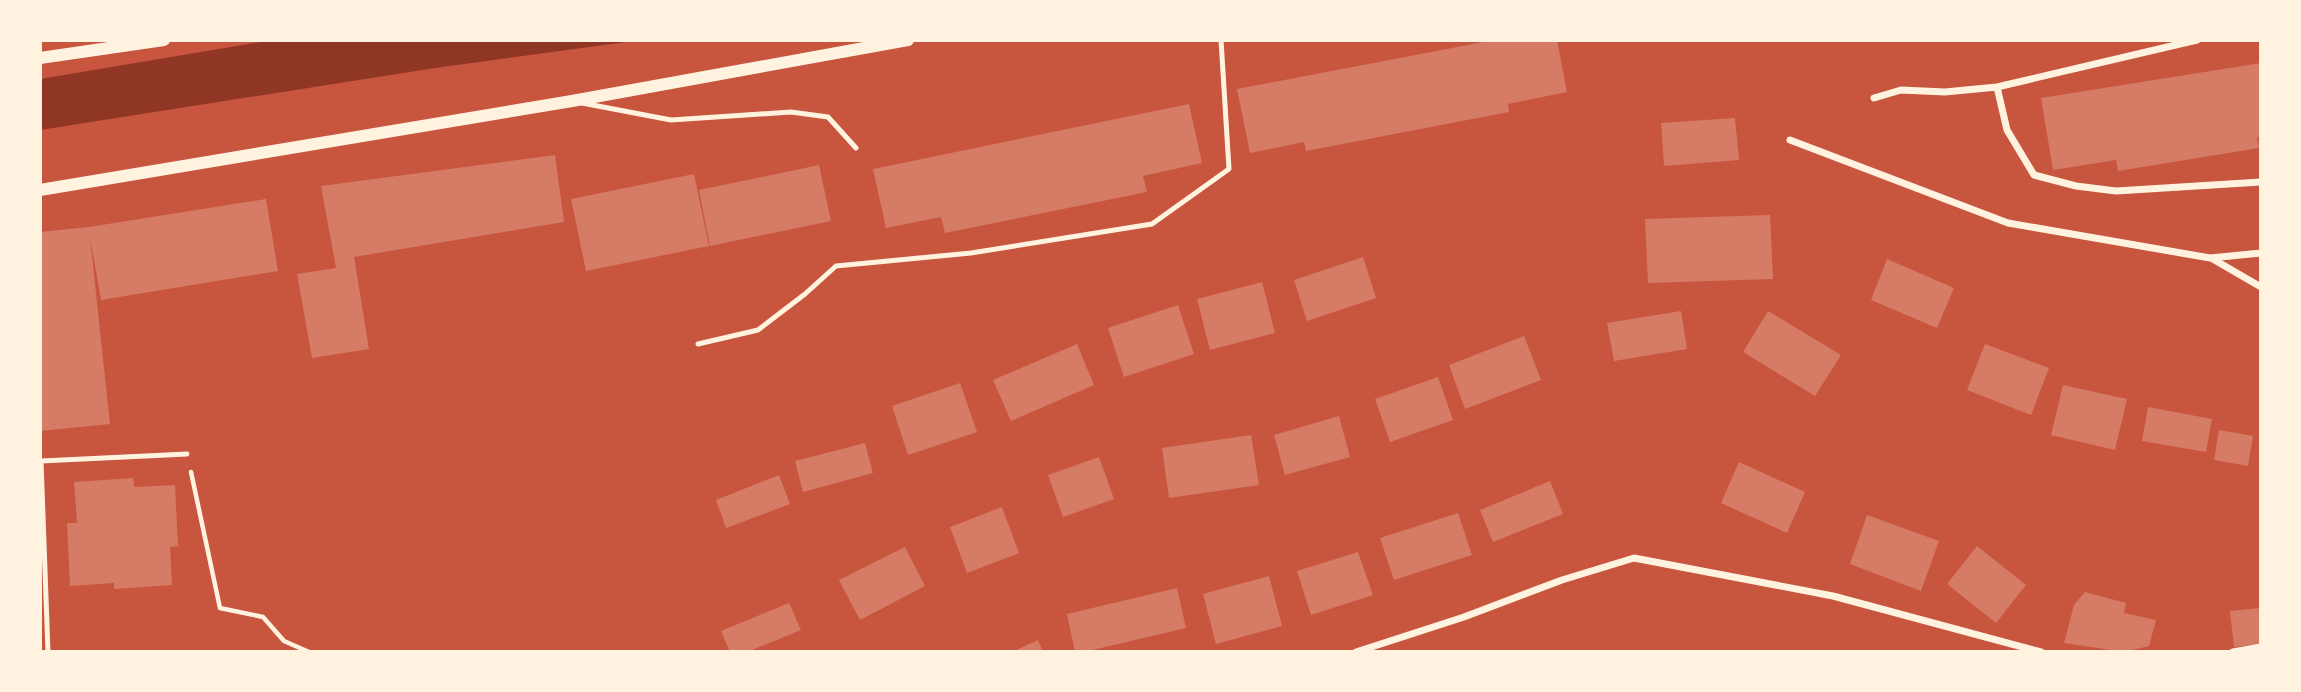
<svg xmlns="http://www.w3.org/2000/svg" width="2301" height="692" font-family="Barlow,sans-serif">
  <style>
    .water { fill: #8f3625 }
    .building { fill: #d67c66 }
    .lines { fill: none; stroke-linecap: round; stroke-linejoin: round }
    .path { stroke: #fff3e0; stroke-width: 4.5 }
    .service { stroke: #fff3e0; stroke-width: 5 }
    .minor { stroke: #fff3e0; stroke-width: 7 }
    .tertiary { stroke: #fff3e0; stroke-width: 12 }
  </style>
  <rect width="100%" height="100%" fill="#c8553d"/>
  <path class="water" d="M272,40H641L435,68L40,130V79Z"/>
  <path class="building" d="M1494,40H1557L1567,92L1508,104L1509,112L1306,151L1304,142L1250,153L1237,89Z
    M2261,63V137H2257L2259,148L2118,171L2116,160L2053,170L2041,98Z
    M1189,104L1202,163L1143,176L1147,192L945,233L941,217L886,228L873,169Z
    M1735,118L1739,160L1664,166L1661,123Z
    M555,155L564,222L354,257L369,349L312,358L297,274L336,268L321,186Z
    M819,165L831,221L710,246L699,190Z
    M694,174L709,246L586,271L571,199Z
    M266,199L278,271L101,300L90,237L110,424L40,431V232L89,227Z
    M1770,215L1773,279L1648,283L1645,219Z
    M1363,257L1376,298L1307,321L1294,280Z
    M1887,259L1954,288L1937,328L1871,300Z
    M1262,282L1275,333L1210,350L1197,299Z
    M1178,305L1194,354L1124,377L1108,328Z
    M1681,311L1687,349L1614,361L1607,323Z
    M1768,311L1841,355L1815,396L1743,352Z
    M1524,336L1541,380L1465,409L1449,365Z
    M1077,344L1094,385L1011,421L993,380Z
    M1985,344L2049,368L2031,415L1967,390Z
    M1438,377L1453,420L1390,442L1375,399Z
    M960,383L977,432L908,455L892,406Z
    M2063,385L2127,399L2115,450L2051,435Z
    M2148,407L2212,419L2206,452L2142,441Z
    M1339,416L1350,457L1285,475L1274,435Z
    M2219,430L2253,436L2248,466L2214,460Z
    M1251,435L1259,485L1169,498L1162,448Z
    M865,443L873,473L803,492L795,461Z
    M1099,457L1114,499L1063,517L1048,475Z
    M1739,462L1805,492L1787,533L1721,503Z
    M779,475L790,504L726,528L716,500Z
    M133,478L134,487L175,485L178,546L170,547L172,585L114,589V583L70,586L67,523H77L74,482Z
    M1550,481L1563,514L1493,542L1480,510Z
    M1002,507L1019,553L967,573L950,527Z
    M1458,513L1472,555L1394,580L1380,538Z
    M1867,515L1939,541L1921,591L1850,564Z
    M1977,546L2026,585L1996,623L1947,584Z
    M905,547L925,586L860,620L839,580Z
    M1358,552L1373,595L1311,615L1297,571Z
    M1269,576L1282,626L1216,644L1203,594Z
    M1177,588L1186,628L1084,652H1075L1067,614Z
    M2085,592L2126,603L2124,613L2156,620L2149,646L2124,652L2064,643L2074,605Z
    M789,603L801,630L747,652H730L721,631Z
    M2261,608V644L2234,647L2230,611Z
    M1038,640L1043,652H1012Z"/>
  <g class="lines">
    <path class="path" d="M191,472L220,608L263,617L284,641L309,652"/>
    <path class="service" d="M582,103L671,120L791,112L828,117L856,148
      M698,344L758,330L805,294L836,266L971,253L1152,224L1229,169L1221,40
      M48,652L41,461L187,454"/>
    <path class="minor" d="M1997,87L2007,130L2034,175L2076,186L2116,191L2261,182
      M1874,98L1901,90L1945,92L1997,87L2197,40
      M1790,140L2008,223L2210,258L2261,253
      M2211,258L2261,287
      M1356,652L1464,617L1562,580L1634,558L1833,596L2041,652
      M2233,652L2261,647"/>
    <path class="tertiary" d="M40,58L164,40
      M40,190L572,101L908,40"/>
  </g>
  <rect width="2301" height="692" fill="none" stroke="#fff3e0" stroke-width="84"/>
</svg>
